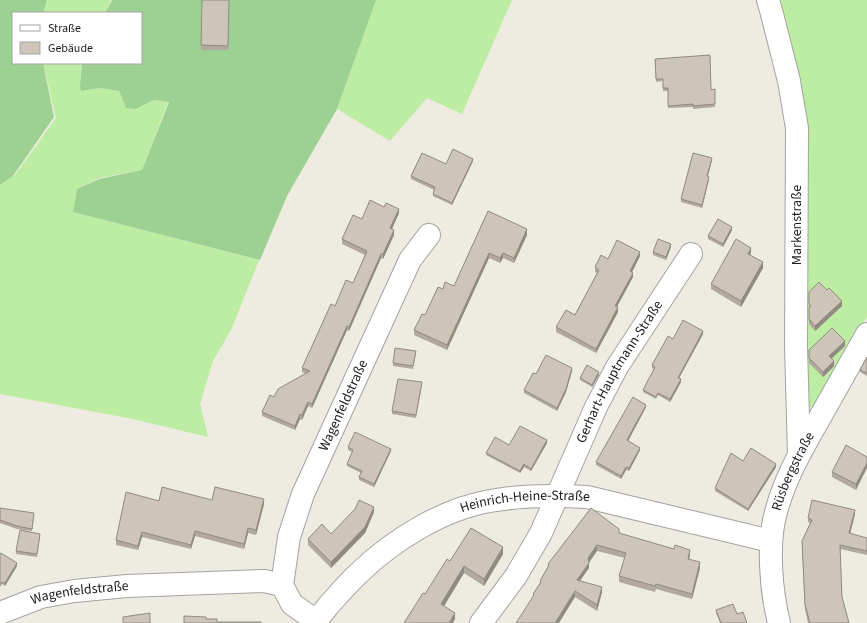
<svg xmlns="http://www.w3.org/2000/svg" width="867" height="623" font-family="'Source Sans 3',sans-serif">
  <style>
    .grass { fill: #bceda2 }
    .forest { fill: #9cd192 }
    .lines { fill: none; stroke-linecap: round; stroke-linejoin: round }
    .minor-casing { stroke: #a3a3a3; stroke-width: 24 }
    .minor { stroke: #fff; stroke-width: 22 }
    .wall { fill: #b1a99f }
    .shaded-wall { fill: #908a82 }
    .building { fill: #cec5b9; stroke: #908a82 }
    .labels { text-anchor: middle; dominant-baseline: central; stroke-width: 3; stroke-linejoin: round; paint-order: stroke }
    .street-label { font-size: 14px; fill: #1c1c1c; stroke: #fff }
  </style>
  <rect width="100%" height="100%" fill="#eeebe0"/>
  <path class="grass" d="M47,0H111L105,13H43Z
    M376,0H512L462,114L427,98L390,141L337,109Z
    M775,0H867V317L815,406L810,408L807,403L801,284Z
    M43,63H82L80,86L82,91L100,88L119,91L126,108L137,109L154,100L168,102L142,170L99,178L77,189L73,212L259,260L232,328L213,361L200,404L208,437L133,419L0,394V185L15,175L56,118Z"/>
  <path class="forest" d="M0,0H47L43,13H13V63H43L54,117L13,176L0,185Z
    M112,0H376L337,109L287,196L260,260L73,212L77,189L99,179L142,170L169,102L154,100L136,109L126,108L119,91L100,88L81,91L80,86L82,63H141V13H105Z"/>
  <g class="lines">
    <g class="minor-casing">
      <g id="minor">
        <path d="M768,0L772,14L789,81L797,128L796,346L799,454"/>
        <path id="s1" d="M282,585L289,537L303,494L410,260L429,235"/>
        <path id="s2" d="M0,613L41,597L74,591L127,586L264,581L282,585L292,604L316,621"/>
        <path id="s3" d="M315,623C318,617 324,612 328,606C338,595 348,583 359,573C393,540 443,509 490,501C522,495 554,495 587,497L771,541"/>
        <path id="s4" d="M481,623L516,576L541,533L596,407L617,367L691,254"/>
        <path id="s5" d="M779,623C771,591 767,543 776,512C785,478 802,449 819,419C835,391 851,362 867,334"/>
      </g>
    </g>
    <use href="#minor" class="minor"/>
  </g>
  <path class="wall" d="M202,0H229L228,50H201Z
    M655,59L711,90L715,89V107L693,109V107L668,108V91H663V81L656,82Z
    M712,160L708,176L709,179L702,208L681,202V199Z
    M473,161L452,205L433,196V194L434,190L411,179V176L446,164Z
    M384,207L399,213L392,229L394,235L383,259L381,258L349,331L347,330L312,408L308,406L302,420L300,419L295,430L262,416V412L274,397L306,374L302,372V368L335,306L353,283L365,255L342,244V239L362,219Z
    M488,211L527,235L514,263L503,258L500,263L489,258L447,350L414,335V330L425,315L443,289L454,286Z
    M732,230L723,247L708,239V236Z
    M671,247L666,260L653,255V252Z
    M751,253L750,255L763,268L741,307L711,289V284Z
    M640,256L632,272L633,277L617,307L618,312L596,353L556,332V327L575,315L597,273L595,272V267L608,259Z
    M809,292L842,306L815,331L809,324Z
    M703,334L679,378L681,382L670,402L658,395L656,399L643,392V390L654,369L652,368V365L673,339Z
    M845,346L832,358L834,366L823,377L809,363V350Z
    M416,354L413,369L393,366V363Z
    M867,357V376L860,372V370Z
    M572,371L566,392L557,411L524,393V390L536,374Z
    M599,375L592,387L580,380V378Z
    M422,385L416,418L392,414V411Z
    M646,407L628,441L640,450L629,471L626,470L621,479L596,465V462Z
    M547,443L531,471L524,467L520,473L486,455V453L509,445Z
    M348,447L391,451L374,487L359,480V477L361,473L347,466V464L352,452L348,450Z
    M867,457L856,490L832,477V472Z
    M743,461L776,467L748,511L715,491V488Z
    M212,500L264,504L256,535L248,533L244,549L195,536L191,549L142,537L138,550L116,545V540L159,501Z
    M0,508L34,516L32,531L17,529L0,523Z
    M374,512L365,533L331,568L308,545V539L331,534Z
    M855,514L850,534L867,538V555L840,549L842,597L849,623H808L805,609L802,541L810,523L808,522V518Z
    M619,534L690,555L689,559L700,568L692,599L656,589L655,592L619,582V576L625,558L597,551L589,562V568L580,580L602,592L597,611L575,597H533V594L540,583V581L548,566V564Z
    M40,536L37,557L16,554V551Z
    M503,554L484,586L464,573L444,606L455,619L425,594L450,561Z
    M0,555L17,566L5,586L2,584L0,587Z
    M716,610L737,614L747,623H720L716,613Z"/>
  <path class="shaded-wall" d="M712,158V160L707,179V176Z
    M473,159V161L452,205V203Z
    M709,177V179L702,208V205Z
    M399,209V213L390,233V228Z
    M732,227V230L723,247V244Z
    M527,229V235L514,263V258Z
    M394,230V235L383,259V254Z
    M671,244V247L666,260V257Z
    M751,248V253L748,259V254Z
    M640,252V256L630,276V271Z
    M489,253V258L447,350V345Z
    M503,253V258L500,263V258Z
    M381,254V258L349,331V327Z
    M763,262V268L741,307V301Z
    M633,273V277L615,310V306Z
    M842,301V306L815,331V326Z
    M618,307V312L596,353V349Z
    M347,326V330L312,408V404Z
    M703,331V334L678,380V378Z
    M845,341V346L829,361V356Z
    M834,361V366L823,377V372Z
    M572,368V371L566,392L557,411V408Z
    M599,372V375L592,387V385Z
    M681,379V382L670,402V399Z
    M308,402V406L302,420V415Z
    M646,405V407L627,443V440Z
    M300,414V419L295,430V426Z
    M547,440V443L531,471V469Z
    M640,448V450L629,471V468Z
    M391,449V451L374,487V484Z
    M867,463V468L856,490V484Z
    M524,464V467L520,473V471Z
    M776,464V467L748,511V509Z
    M626,467V470L621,479V476Z
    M264,499V504L256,535V530Z
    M374,507V512L365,533L331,568V562Z
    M855,510V514L849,538V533Z
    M248,528V533L244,549V544Z
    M195,531V536L191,549V545Z
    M142,532V537L138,550V546Z
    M597,545V551L588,564V558Z
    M503,547V554L484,586V579Z
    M690,550V555L688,564V559Z
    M700,562V568L692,599V594Z
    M17,563V566L5,586V583Z
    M589,563V568L577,585V580Z
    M464,566V573L441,611V604Z
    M602,587V592L597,611V605Z
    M575,591V597L559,623H555Z
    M455,613V619L453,623H449Z"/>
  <path class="building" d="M202,0H229L228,46L201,45Z
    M710,55L711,90L715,89V104L693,106V104L668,106V88H663V79H656L655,59Z
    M453,149L473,159L452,203L433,194L435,187L411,176L422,153L446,164Z
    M693,153L712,158L707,176L709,177L702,205L681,199Z
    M370,200L384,207L386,203L399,209L390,228L394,230L383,254H381L349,327L347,326L312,404L308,402L302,415L300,414L295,426L262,412L270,395L274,397L278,389L310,371L302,368L331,304L335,306L346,280L353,283L367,251L342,239L353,215L362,219Z
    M488,211L527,229L514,258L503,253L500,258L489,253L447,345L414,330L422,314L425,315L438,287L443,289L445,282L454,286Z
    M718,219L732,227L723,244L708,236Z
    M658,239L671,244L666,257L653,252Z
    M736,239L751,248L748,254L763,262L741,301L711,284Z
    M617,240L640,252L630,271L633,273L615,306L618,307L596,349L556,327L566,310L575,315L599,270L595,267L601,255L608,259Z
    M819,282L827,290L829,288L842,301L815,326L809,319V307L811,306L809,304V292Z
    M683,320L703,331L678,378L681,379L670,399L658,393L656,397L643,390L655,367L652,365L668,336L673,339Z
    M832,328L845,341L829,356L834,361L823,372L809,358V350Z
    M395,348L416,351L413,366L393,363Z
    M546,355L572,368L566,389L557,408L524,390L533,373L536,374Z
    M867,357V373L860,370Z
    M587,365L599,372L592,385L580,378Z
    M398,379L422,382L416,415L392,411Z
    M633,397L646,405L627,440L640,448L629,468L626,467L621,476L596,462Z
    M520,426L547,440L531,469L524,464L520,471L486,453L495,437L509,445Z
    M355,432L391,449L374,484L359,477L362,471L347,464L353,450L348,447Z
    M846,445L867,457V463L856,484L832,472Z
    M751,448L776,464L748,509L715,488L731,453L743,461Z
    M162,487L212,500L215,487L264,499L256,530L248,528L244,544L195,531L191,545L142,532L138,546L116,540L126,492L159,501Z
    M359,500L374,507L365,527L331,562L308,539L322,524L331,534L355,509Z
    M812,500L855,510L849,533L867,538V551L840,545L842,597L849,623H810L805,605L802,541L812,520L808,518Z
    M0,508L34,513L32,529L17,526L0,520Z
    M591,508L619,529V533L674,549L675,545L690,550L688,559L700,562L692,594L656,584L655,586L619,576L626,553L597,545L588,558L589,563L577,580L602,587L597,605L575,591L555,623H516L534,595L533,594L541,582L540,581L549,565L548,564Z
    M471,528L503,547L484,579L464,566L441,604L455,613L449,623H404L423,593L425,594L447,559L450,561Z
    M20,530L40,534L37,554L16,551Z
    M1,553L17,563L5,583L2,582L0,584V555Z
    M733,604L737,614L743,612L747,623H721L716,610Z
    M150,613V623H123V617Z
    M184,616L206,617V619H217V622H261V623H184Z"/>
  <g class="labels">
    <g class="street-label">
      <text transform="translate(797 225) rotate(-90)">Markenstraße</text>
      <text stroke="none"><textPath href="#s4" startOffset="288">Gerhart-Hauptmann-Straße</textPath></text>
      <text stroke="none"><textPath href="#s1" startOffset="191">Wagenfeldstraße</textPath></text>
      <text stroke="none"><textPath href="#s5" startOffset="156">Rüsbergstraße</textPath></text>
      <text stroke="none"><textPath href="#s3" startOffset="253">Heinrich-Heine-Straße</textPath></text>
      <text stroke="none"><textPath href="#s2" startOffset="83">Wagenfeldstraße</textPath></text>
    </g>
  </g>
  <rect x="12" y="12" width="130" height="52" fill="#ffffff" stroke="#a4a4a4"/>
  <rect x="20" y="25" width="20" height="6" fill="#ffffff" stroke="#a4a4a4"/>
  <text x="48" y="32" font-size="12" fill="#1c1c1c">Straße</text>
  <rect x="20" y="42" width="20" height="12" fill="#cec5b9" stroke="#a4a4a4"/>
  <text x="48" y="52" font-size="12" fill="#1c1c1c">Gebäude</text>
</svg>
